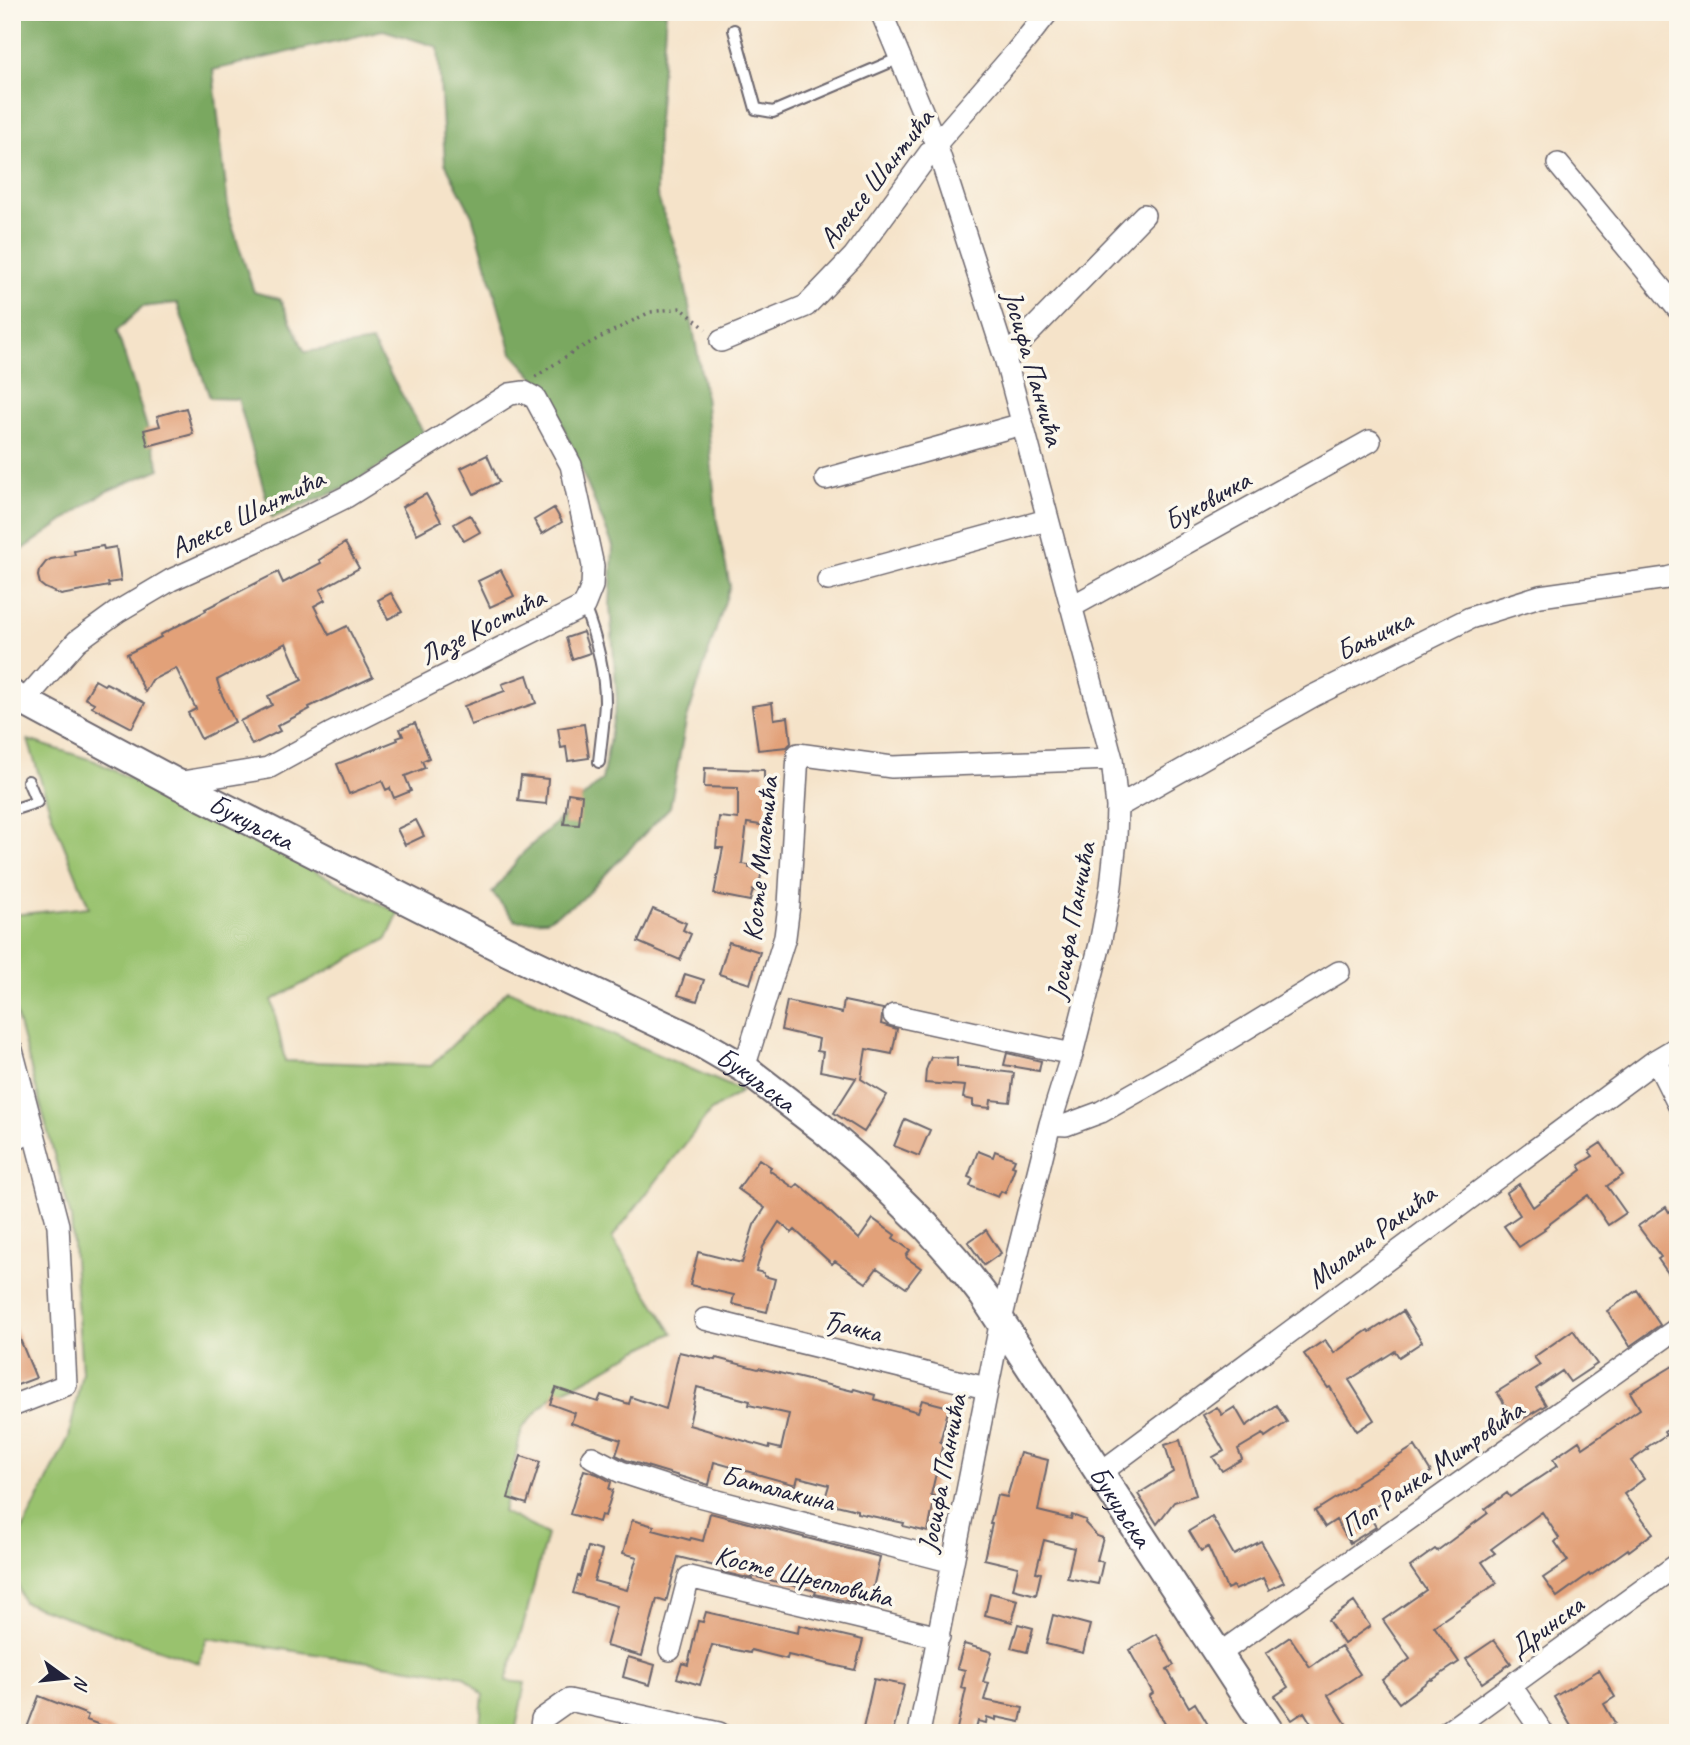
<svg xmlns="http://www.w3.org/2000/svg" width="1690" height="1745" font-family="Caveat,sans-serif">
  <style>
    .green { fill: #99c26e; stroke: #5e7254; stroke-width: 2 }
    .forest { fill: #7aa861; stroke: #4e654e; stroke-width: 2 }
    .building { fill: #e2a179; fill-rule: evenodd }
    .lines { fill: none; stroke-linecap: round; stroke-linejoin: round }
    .service-casing { stroke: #6c666d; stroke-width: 14 }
    .minor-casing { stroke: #6c666d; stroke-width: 24 }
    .secondary-casing { stroke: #6c666d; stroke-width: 32 }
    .path { stroke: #6c666d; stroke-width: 3.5; stroke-dasharray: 2 5; stroke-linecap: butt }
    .service { stroke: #fff; stroke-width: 10 }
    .minor { stroke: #fff; stroke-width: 21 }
    .secondary { stroke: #fff; stroke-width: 28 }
    .labels { text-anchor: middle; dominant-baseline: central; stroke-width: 7; stroke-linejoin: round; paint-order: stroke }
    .street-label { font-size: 28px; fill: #22223b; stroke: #fbf7ec }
  </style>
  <rect width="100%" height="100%" fill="#fbf7ec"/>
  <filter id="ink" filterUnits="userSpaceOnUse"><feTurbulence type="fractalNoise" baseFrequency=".0143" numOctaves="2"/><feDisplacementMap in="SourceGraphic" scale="14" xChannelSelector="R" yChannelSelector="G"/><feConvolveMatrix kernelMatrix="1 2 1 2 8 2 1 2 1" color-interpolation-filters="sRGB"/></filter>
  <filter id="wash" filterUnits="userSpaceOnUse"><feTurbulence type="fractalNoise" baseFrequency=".00686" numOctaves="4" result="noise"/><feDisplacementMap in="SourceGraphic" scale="28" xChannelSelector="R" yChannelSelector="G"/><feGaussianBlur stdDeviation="1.57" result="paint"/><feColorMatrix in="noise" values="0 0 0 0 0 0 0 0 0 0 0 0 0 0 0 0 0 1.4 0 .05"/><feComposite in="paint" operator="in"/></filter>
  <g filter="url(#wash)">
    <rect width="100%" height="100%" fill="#f5e3c9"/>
    <path class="green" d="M28,740L95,761L399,913L387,939L272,1000L285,1061L431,1066L508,990L742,1091L710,1112L612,1238L673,1333L638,1350L589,1378L553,1395L522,1428L503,1512L547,1534L524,1623L506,1681L525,1683L515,1733H479L483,1695L464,1676L207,1638L199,1663L23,1602L12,1564V1551L69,1437L82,1372L71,1218L12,998V915L89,907L52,816Z"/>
    <path class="forest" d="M13,12H666L657,134V195L682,267L705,395L717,522L730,586L686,722L670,807L582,899L547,920L516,921L492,893L524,852L602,780L617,700L610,605L613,546L550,395L512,353L472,215L445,163L438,47L383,30L213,70L229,216L254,292L280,299L305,352L372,342L426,437L347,487L272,518L238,399L210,398L177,303L142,307L117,331L160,469L105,492L12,557Z"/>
    <g id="blocks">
      <path class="building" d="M186,408L193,434L148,446L144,430L160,426L157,416Z
        M487,455L499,482L474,494L461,468Z
        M426,494L441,521L417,534L402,507Z
        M554,508L562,522L542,534L534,520Z
        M470,515L480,532L464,541L454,524Z
        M345,543L359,568L320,590L325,600L314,606L329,635L347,626L373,677L309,707L310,709L277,726L280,731L252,745L240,721L272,705L268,696L302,680L286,643L217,680L221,693L235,722L201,739L188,713L196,709L176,668L152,680L145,692L127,654L161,637L160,635L206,611L205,609L278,572L283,583L321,563L319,560Z
        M103,546L104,549L116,547L121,581L108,583L109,586L61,595L45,588L40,584L38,576L39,571L46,562L51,559L75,555L74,551Z
        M501,570L514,596L490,607L478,581Z
        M391,593L402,612L388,619L378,600Z
        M583,632L590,653L572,659L566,638Z
        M527,675L536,703L471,725L464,706L505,691L502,684Z
        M95,680L104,685L106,683L145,703L132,728L92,707L94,703L85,698Z
        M772,703L774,719L788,717L791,743L787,747L758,750L752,706Z
        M415,723L429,758L422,761L425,768L405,776L411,791L394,798L390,788L386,790L382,781L349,794L337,764L398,740L397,738L403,736L400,729Z
        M584,724L589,758L568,761L566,747L561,748L558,728Z
        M705,768L764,770V780H767V826L747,823L742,864L749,865V868L762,870L758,891L753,890L750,901L714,894L723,848H716L719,817L738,819V788L704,787Z
        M521,776L548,779L546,804L518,801Z
        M568,793L582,795L579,825L564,824Z
        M416,820L424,836L405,845L397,829Z
        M653,909L686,923L683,930L691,934L680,960L638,942Z
        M729,942L760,952L750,984L719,974Z
        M685,974L704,980L697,1001L678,995Z
        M787,1001L842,1013L844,1001L883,1009L881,1024L897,1029L892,1054L866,1049L861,1079L887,1095L864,1132L834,1113L856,1078L820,1071L823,1052L817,1051L819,1039L781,1030Z
        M1007,1053L1041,1061L1039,1071L1004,1065Z
        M931,1057L957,1058V1066L1014,1073L1010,1102L991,1100L990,1108L973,1106V1100L963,1098L965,1086L925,1083L926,1070Z
        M905,1119L930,1130L919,1156L894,1146Z
        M1601,1143L1623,1175L1607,1186L1626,1213L1608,1225L1588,1195L1544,1228L1545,1230L1519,1247L1504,1226L1520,1215L1506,1193L1519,1184L1533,1207L1582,1170L1579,1165L1593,1156L1589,1151Z
        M978,1151L993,1157L995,1151L1015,1159L1012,1166L1015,1167L1005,1193L1001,1191L998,1197L970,1186L973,1179L968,1177Z
        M759,1159L771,1167L769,1170L794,1188L798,1184L815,1198L859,1239L873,1219L895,1235L893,1238L910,1250L906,1256L907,1258L921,1268L906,1288L877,1268L866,1283L835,1261L832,1264L795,1230L792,1233L779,1222L763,1247L756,1271L764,1273V1276L775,1279L767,1312L732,1304L734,1295L690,1285L698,1252L742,1263L754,1225L765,1208L738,1189Z
        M1678,1206V1287L1658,1259L1661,1257L1638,1226L1666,1207L1669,1212Z
        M986,1230L1001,1253L984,1265L968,1242Z
        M1637,1290L1660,1325L1630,1346L1607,1311Z
        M1403,1311L1422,1342L1399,1357L1395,1351L1349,1380L1374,1420L1357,1431L1330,1387L1328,1388L1304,1354L1325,1340L1334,1353L1368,1330L1370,1332Z
        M12,1320L36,1378L12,1387Z
        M1573,1330L1597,1364L1570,1382L1562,1371L1536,1389L1546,1405L1516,1423L1497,1392L1540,1365L1534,1357Z
        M679,1352L715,1360L716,1358L758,1369L759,1368L853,1391L854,1389L875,1395L874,1399L918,1412L922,1400L949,1407L940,1442L943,1443L931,1495L935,1496L928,1532L903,1526L904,1523L857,1513V1510L824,1502L829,1485L798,1477L796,1485L714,1462L709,1485L626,1460L616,1455L621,1440L571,1423L575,1413L550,1404L556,1388L598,1402L601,1395L629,1404L631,1397L666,1409ZM697,1387L750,1401L749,1405L789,1414L781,1449L769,1446V1448L689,1425Z
        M1678,1363V1424L1664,1432L1666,1435L1647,1447L1648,1449L1631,1461L1644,1479L1624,1494L1653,1533L1629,1551L1628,1549L1590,1576L1589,1574L1557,1597L1543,1578L1568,1561L1555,1542L1559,1538L1542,1512L1491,1549L1495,1553L1482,1562L1497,1583L1434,1626L1459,1662L1432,1680L1431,1679L1399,1703L1382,1680L1410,1659L1383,1620L1426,1590L1410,1567L1435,1549L1437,1551L1488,1513L1485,1509L1507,1493L1510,1497L1557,1466L1553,1459L1579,1441L1583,1448L1640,1409L1630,1392Z
        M1276,1405L1287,1422L1265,1437L1263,1434L1238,1449L1242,1459L1222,1471L1213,1457L1224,1451L1203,1415L1217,1407L1222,1415L1235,1407L1246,1426Z
        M1180,1440L1196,1495L1174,1502L1157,1524L1138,1494L1173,1472L1165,1445Z
        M1415,1446L1431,1472L1367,1512L1376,1527L1350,1543L1336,1520L1325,1527L1315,1511L1358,1484L1357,1482Z
        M1020,1453L1048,1460L1038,1511L1071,1519L1072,1515L1086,1520L1085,1523L1097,1536L1103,1538L1097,1560L1103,1562L1098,1584L1067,1578L1074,1548L1044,1540L1036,1572L1041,1573L1036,1595L1013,1589L1018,1567L984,1559L992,1524H990L997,1495L1007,1497Z
        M521,1456L540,1462L527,1504L508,1498Z
        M584,1470L597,1474L611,1482L609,1489L613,1490L605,1516L601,1515L599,1522L570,1514Z
        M710,1513L880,1557L869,1606L815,1594L816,1591L752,1576V1579L722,1572L723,1568L678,1557L666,1602L657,1599L642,1656L606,1646L617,1606L573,1593L578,1576L580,1577L588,1547L602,1551L594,1581L627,1590L637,1557L623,1553L632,1520L654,1526L653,1530L690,1540L691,1538L703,1541Z
        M1212,1517L1234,1555L1261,1541L1284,1582L1269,1590L1263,1578L1235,1590L1233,1586L1227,1589L1208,1547L1201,1551L1189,1531Z
        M990,1593L1018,1600L1012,1622L985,1615Z
        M1354,1602L1370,1626L1344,1644L1328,1620Z
        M706,1612L798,1633L799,1625L863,1640L855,1670L788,1655L787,1659L751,1650L750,1653L712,1645L700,1685L677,1678L682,1663L688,1665L698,1621L703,1622Z
        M1053,1615L1090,1625L1083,1653L1046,1644Z
        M1018,1624L1033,1628L1027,1652L1011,1648Z
        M1157,1634L1174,1665L1167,1669L1189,1707L1195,1703L1213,1733H1170L1164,1722L1149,1696L1153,1693L1129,1650Z
        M1290,1637L1310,1667L1341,1646L1360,1674L1328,1695L1352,1733H1317L1304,1712L1292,1720L1275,1696L1288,1687L1266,1653Z
        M1494,1640L1511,1663L1482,1683L1466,1659Z
        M964,1644L992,1652L983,1682L989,1683L984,1700L1023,1708L1020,1722L996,1717V1720L987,1717L986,1723L978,1721L975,1733H956L966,1689L961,1688L965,1670L957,1668Z
        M628,1657L655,1665L650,1685L623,1677Z
        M1599,1670L1615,1697L1604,1704L1615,1723L1599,1733H1575L1554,1697Z
        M874,1679L904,1685L893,1733H862Z
        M39,1696L88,1715L86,1720L117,1731V1733H25Z"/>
    </g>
  </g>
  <g filter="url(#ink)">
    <use href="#blocks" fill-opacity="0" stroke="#6c666d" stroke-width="2"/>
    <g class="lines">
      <g class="service-casing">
        <path id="service" d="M734,30L756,109L773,112L900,58
          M584,606C596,637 605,668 605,702C604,722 601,742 599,762
          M12,810L37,802L28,781"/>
      </g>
      <g class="minor-casing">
        <path id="minor" d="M881,12L936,144L1005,358L1112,759L1117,807L1116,839L1111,886L1100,944L1072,1054L1050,1124L1001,1320L919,1733
          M1558,164L1678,309
          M721,341L806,306L854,256L936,144L1016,52L1048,12
          M1005,358L1144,215
          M826,479L1022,424
          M828,580L1047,520
          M1071,607L1370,441
          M24,701L77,641L117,612L171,580L259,540L346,497L510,394L524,392L535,398L571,465L593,566L592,586L584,606L330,734L268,768L176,783
          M1117,807L1313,696L1470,618L1540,596L1667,578L1678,575
          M894,1015L1072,1054
          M12,1050L58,1225L66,1385L12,1406
          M1656,1060L1678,1104
          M744,1068L785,937L789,905L798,754L892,767L1112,759
          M1050,1124L1066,1125L1101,1112L1214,1048L1339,972
          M12,1143L32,1128
          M705,1319L986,1388
          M592,1457L621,1472L683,1492L953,1562
          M1100,1473L1656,1060L1678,1047
          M670,1650L689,1577L939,1637
          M1219,1654L1678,1328
          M1511,1686L1543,1733
          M540,1733L542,1719L569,1700L719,1733
          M1446,1733L1678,1564"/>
      </g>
      <g class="secondary-casing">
        <g id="secondary">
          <path id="s1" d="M12,695L176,783L507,951L699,1042L744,1068L822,1128L859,1160L926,1226L957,1261L984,1296L1270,1733"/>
        </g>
      </g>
      <path class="path" d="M535,377L576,350L650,312L681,308L706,329"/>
      <use href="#service" class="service"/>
      <use href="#minor" class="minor"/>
      <use href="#secondary" class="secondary"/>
    </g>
  </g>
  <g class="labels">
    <g class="street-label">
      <text transform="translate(876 178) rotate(-52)">Алексе Шантића</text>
      <text transform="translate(1034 368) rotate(74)">Јосифа Панчића</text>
      <text transform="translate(1207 500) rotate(-29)">Буковичка</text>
      <text transform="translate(247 513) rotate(-26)">Алексе Шантића</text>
      <text transform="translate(482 626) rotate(-27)">Лазе Костића</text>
      <text transform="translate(1374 635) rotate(-26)">Бањичка</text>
      <text stroke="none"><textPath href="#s1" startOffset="271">Букуљска</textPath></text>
      <text transform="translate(760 859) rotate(-84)">Косте Милетића</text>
      <text transform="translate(1071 921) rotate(-79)">Јосифа Панчића</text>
      <text stroke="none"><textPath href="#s1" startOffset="838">Букуљска</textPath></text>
      <text transform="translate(1371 1236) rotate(-37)">Милана Ракића</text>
      <text transform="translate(852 1326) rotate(14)">Ђачка</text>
      <text transform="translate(1432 1468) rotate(-35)">Поп Ранка Митровића</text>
      <text transform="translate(942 1473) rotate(-79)">Јосифа Панчића</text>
      <text transform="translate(778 1488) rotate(14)">Баталакина</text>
      <text stroke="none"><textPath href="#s1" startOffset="1405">Букуљска</textPath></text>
      <text transform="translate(804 1576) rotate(14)">Косте Шрепловића</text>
      <text transform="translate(1546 1626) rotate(-36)">Дринска</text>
    </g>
  </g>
  <rect width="1690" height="1745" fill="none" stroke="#fbf7ec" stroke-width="42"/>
  <g transform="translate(66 1678) rotate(105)" stroke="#fbf7ec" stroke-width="5" paint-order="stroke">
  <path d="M0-5L12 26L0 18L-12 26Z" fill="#22223b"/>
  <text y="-10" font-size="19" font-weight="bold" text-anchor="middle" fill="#22223b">N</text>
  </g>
</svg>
